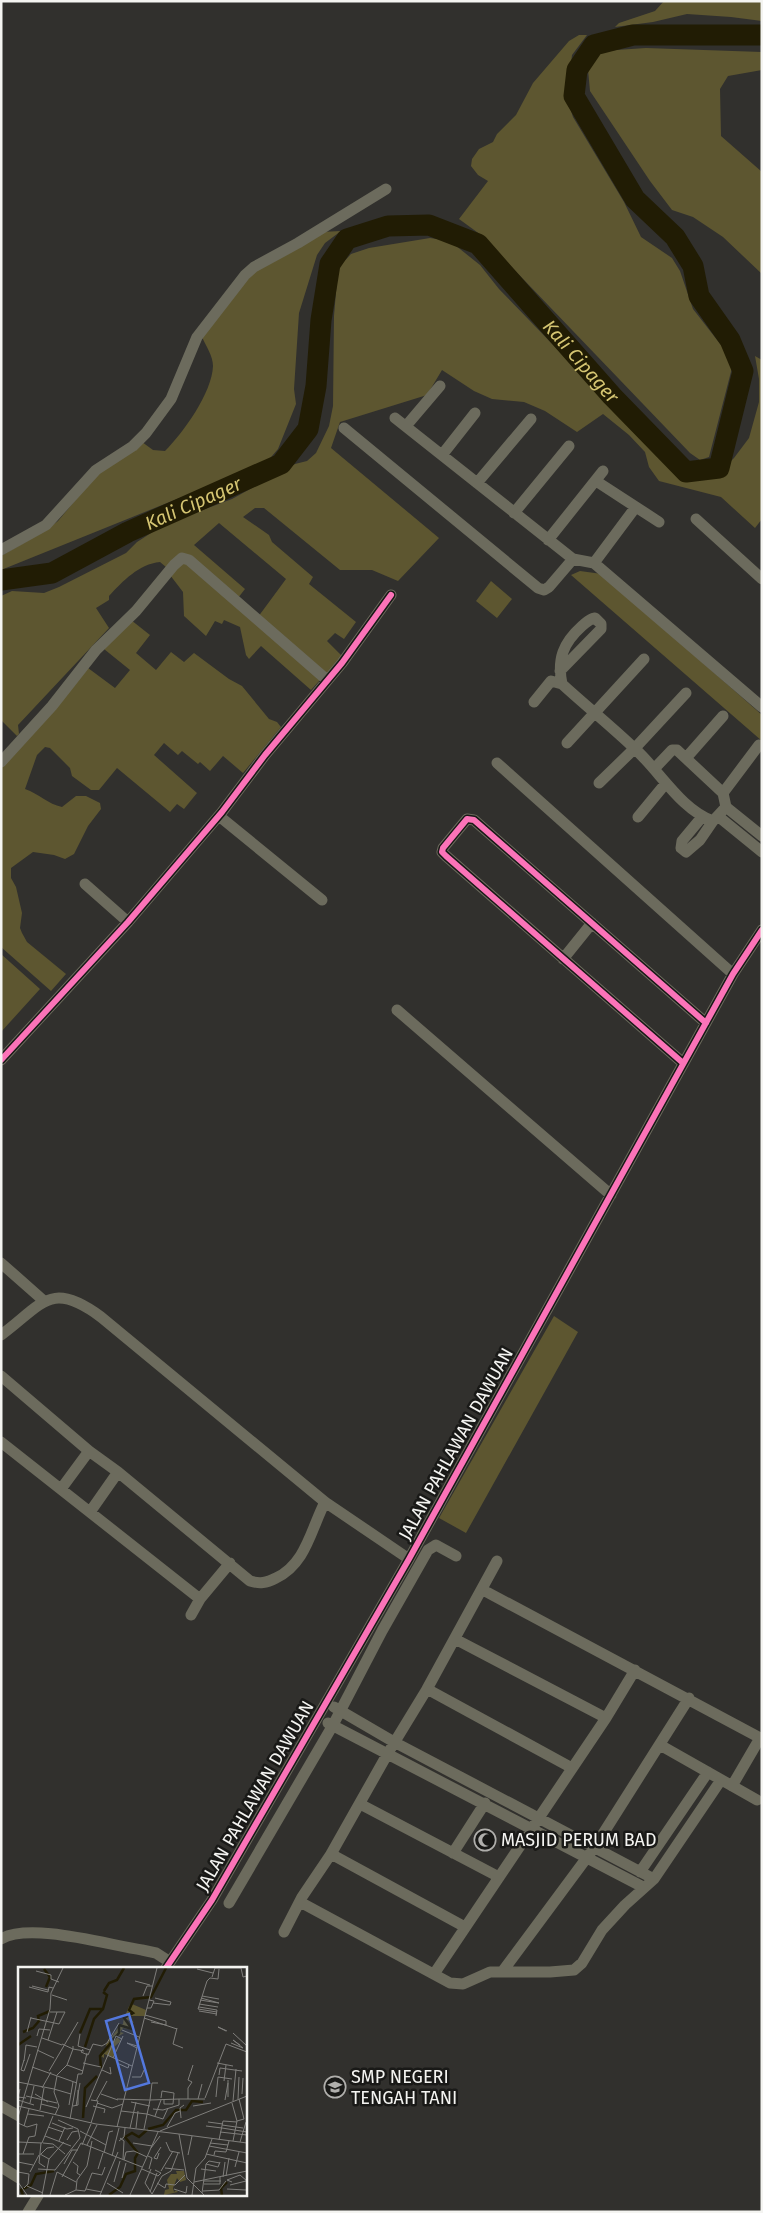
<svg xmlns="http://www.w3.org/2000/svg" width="763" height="2213" font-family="'Fira Sans',sans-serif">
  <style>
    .green { fill: #5d5630 }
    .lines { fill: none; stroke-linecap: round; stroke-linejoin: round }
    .river { stroke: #211c04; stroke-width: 21 }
    .street { stroke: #6c6b5d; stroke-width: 11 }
    .cycleway-casing { stroke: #191917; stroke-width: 9 }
    .cycleway { stroke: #fb73b8; stroke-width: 6 }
    .labels { text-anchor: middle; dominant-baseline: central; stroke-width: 5; stroke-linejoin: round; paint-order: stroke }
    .street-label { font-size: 18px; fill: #f4f4f1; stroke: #191917 }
    .poi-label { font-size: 18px; fill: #f4f4f1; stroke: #191917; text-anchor: start }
    .water-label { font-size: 19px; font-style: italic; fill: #d5c572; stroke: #191917 }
    .inset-river { fill: none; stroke: #211c04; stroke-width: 2.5 }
    .inset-road { fill: none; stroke: #7f7e7b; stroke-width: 1 }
    .view { fill: #5378de; fill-opacity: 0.15; stroke: #5378de; stroke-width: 2.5 }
    .inset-edge { fill: none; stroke: #f4f4f1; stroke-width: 2.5 }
  </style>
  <rect width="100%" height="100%" fill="#31302d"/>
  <path class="green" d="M664,1H762V21L731,17L687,14L653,22L615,27L619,23L655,11Z
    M579,35H587L572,55L567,99L573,117L624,202L641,237L672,258L680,271L693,309L728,354L733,364L709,457L700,460L690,453L481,235L459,219L488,181L478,175L471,166L472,159L479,149L493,142L497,134L516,115L533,83L569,41Z
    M646,48L762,52V70L728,76L720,89L721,136L762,172V274L723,237L693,217L672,210L650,181L590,91L588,70L591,58L601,51Z
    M341,231L325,243L317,255L299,313L294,389L296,404L278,449L266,463L240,477L177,499L1,570V556L46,530L58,521L98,473L142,442L153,450L165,451C183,433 212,393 213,366C213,356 206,346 202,337L243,282L258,269L321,232Z
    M430,238L450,241L480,265L499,289L559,351L683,473L689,475L718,474L734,458L749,438L759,402V379L755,356L762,360V519L755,528L721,497L659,481L649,467L645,452L629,435L603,414L577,432L545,411L524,402L492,399L474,391L442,370L427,395L340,422L331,448L439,538L398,581L372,570H340L264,508H255L243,517L269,535L272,542L313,577L309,584L356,622L344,639L335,633L327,641L342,656L327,675L258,617L286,579L219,523L194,545L245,589L238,598L186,554L166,567L160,562C139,564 123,581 109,596V600L96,608L109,628L18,725L19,734L17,736L1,720V596L12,591L44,593L59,587L126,553L137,542L165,524L232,499L295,464L307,461L316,453L329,426L333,406L334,316L338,268L351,254L369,248Z
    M185,561L320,680L311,690L261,646L249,659L246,655L240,627L224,620L222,624L215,621L206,636L184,616L183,592L170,575Z
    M580,571L602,574L762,715V741L571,575Z
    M491,581L512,599L497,618L476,601Z
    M131,620L150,635L136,653L156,670L171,652L184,662L194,653L229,679L242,686L269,719L277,722L281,727L243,773L223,756L210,771L200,762L198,764L182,751L178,755L164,743L154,755L197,793L184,809L177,804L170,812L117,768L99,790H91L72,776L70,768L50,748L45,747L37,755L25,789C39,794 48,804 62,807L76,796H86L100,803L101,809L88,826L74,854L65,859L54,855L33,852L11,868V878L16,887L22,913L20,928L22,933L27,942L66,974L51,991L1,947V768L56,707L88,668L115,688L130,670L104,649Z
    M1,954L40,989L1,1032Z
    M554,1316L578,1332L466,1533L439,1518Z"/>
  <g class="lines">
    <path class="river" id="s1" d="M1,580L52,573L128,532L281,464L308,429L316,386L321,320L330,264L347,239L388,226L429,225L478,244L612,396L686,472L719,468L743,371L730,340L699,296L693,266L675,237L635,199L574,96L577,70L594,45L633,35H762"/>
    <path class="street" d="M395,418L573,559L594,563L762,707
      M406,426L440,386
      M344,428L538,588L544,590L549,587L573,559
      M442,455L475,413
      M596,481L659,522
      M477,483L531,419
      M514,513L569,446
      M696,519L762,579
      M548,540L603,471
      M1,550L46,525L96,470L133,446L146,433L171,399L197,337L245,275L254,267L298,243L386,189
      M594,563L635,508
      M560,671L601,629V624L595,618C589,619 587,622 582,626C563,643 557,659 562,684C586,706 611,726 634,748C659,770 681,810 713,821L726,807L723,793L677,750H672L654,769
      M534,702L551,681L562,684
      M567,743L644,659
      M686,758L723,716
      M1,762L52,706L96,650L136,611L174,565L182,558L189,560L327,680
      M497,763L733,974
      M599,783L635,748L686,693
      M723,793L759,745
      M726,807L762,836
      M219,816L322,900
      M638,817L666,783
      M702,817L682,841L681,848L686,852L700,840L713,821
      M719,817L762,852
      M85,884L128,922
      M563,959L592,923
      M397,1010L611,1195
      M1,1060L128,922L222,812L265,755L342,663L391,595
      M683,1063L446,856L442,852L443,848L467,819L474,820L706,1023
      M1,1263L44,1301
      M1,1335C42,1305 50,1279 101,1317L325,1502L409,1559
      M1,1376L89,1451L118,1472L250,1581C260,1584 266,1583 276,1578C306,1564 311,1529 325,1502
      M1,1442L200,1599
      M61,1489L89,1451
      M90,1512L118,1472
      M483,1590L762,1739
      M191,1615L200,1599L230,1563
      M455,1639L606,1718
      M427,1689L572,1768
      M334,1707L394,1742L654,1879
      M328,1723L643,1887
      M660,1745L757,1800
      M732,1786L760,1738
      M360,1804L499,1877
      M453,1853L485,1803
      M331,1854L465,1927
      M640,1872L708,1772
      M300,1902L450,1983L463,1984L490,1972H550L574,1970L582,1963L602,1930L625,1905L654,1879L721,1780
      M229,1903L333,1725L382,1631L428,1550L436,1545L456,1556
      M284,1932L302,1897L331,1854L388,1753L427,1689L497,1561
      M1,1939C30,1922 108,1945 142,1950L156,1953L170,1962
      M166,1968L212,1900L409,1559L733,974L762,930
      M502,1972L594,1848L689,1698
      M434,1974L606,1718L635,1670
      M1,2106L19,2116
      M1,2167L19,2178
      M28,2212L39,2194"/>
    <g class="cycleway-casing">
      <path id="cycleway" d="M1,1060L128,922L222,812L265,755L342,663L391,595
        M683,1063L446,856L442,852L443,848L467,819L474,820L706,1023
        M166,1968L212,1900L409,1559L733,974L762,930"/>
    </g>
    <use href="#cycleway" class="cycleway"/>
  </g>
  <defs>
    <g id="mosque-ring" transform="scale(1.125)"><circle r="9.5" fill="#191917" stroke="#b0afac" stroke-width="1.5"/><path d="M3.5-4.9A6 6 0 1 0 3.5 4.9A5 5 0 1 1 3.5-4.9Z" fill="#b0afac"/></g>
    <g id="school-ring" transform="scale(1.125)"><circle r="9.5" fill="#191917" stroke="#b0afac" stroke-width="1.5"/><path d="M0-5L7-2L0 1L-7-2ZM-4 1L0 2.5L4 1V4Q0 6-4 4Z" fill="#b0afac"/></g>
  </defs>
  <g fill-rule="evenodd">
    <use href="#mosque-ring" x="485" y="1840"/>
    <use href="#school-ring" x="335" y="2087"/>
  </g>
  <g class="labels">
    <g class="street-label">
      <text transform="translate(456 1444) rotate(-61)">JALAN PAHLAWAN DAWUAN</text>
      <text transform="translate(255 1796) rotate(-60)">JALAN PAHLAWAN DAWUAN</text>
    </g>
    <g class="poi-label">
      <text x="501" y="1840">MASJID PERUM BAD</text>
      <text x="351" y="2077">SMP NEGERI<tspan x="351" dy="21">TENGAH TANI</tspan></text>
    </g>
    <g class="water-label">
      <text stroke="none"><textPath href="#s1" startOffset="839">Kali Cipager</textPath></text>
      <text stroke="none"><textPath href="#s1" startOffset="209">Kali Cipager</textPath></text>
    </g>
  </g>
  <g transform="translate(18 1967)">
    <rect width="229" height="229" fill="#31302d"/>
    <path d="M112,37L111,41L114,37L128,43L127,49H111L116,56L106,51L114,62L116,58V63L105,61L102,65L106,66L99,70L103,74L96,80L98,83L95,90L86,87V91L83,89L91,82L97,68L91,75L90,82L84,85L85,83L90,81L88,78L100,61L102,65L101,59L105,57L106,50L115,47L107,49ZM158,204H166L168,213L162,215L159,211L155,221L156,225L158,223L160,225L146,228L147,223L151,222L149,213L153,207H159Z" fill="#5d5630"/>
    <path class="inset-river" d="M26,2L32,10L28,20M86,24L91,16L99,13L106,1M5,65L15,61L21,54L20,49L32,44M62,66L72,42H85L89,28L85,25M0,78L13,69M67,80L76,52L85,42M83,101L82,89L101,66V58L114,62L106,51L115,46L111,43L116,32L133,30L148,1M65,151L67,121L79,109M130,162L145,158L158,143H168L174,134L185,135M5,228L3,223L13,218L18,207L36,204M91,228L102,220L108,207L117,204V191L120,186L107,170L114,166L121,170L129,163M204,228L203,221L209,215"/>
    <path class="inset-road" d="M179,2L195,6M18,4L33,8V12L41,15M194,10L197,1H223L225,10L229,9M117,14L132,18M14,19L30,23M11,20L30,25L31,20L35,21M34,28L49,33M125,29L129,19H134M184,29L201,32M182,33L201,36L183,31M135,36L152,38L153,35L137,31M181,37L200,40M181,40L199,43L198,49M129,41H133L136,34L131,33M181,44L199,47M199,45L180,42L189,14L192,11L200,12L201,2M127,48L148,54V58M13,51L41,57L47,45H32M126,51L159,62M133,55L148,58M159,61L155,77L165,81M104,63L121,70M208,64L200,60L209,64M9,65L13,50M215,66L229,79M62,67L60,79L72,83M19,69L21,62L32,63M24,71L44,78M30,73L39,45M213,76L225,81L215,73L222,78M44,77L55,82V79M119,81L109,76L119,79M65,82L63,85L70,88L75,77L84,79L89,76L101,56M19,83L36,91M89,88L114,99M95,91L105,69M6,93L3,103L6,104L12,87M6,94L8,78L19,80M65,96L83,100M99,96L110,101L111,98M199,96L215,99M49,98L65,104M14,100L59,116M84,103L93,107L92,100M31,104L60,55M64,107L69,86M39,108L49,98L55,82L66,84M201,108L202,101L224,104M114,110H123L126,103M206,114L208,98M0,115L36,122M24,121L33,105M2,122L0,130L8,131M36,122L53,127M17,127L30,135M83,127L100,133M224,127L225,111M8,129L39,136M198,130L200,110L214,112M210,130V113M143,131L144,124L156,126M187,131L208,77L229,85M99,132L132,133L126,162M161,132H187M170,132V121L174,115L170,113L175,98M180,132L184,117M220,132L221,110M0,133L16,138M132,133L161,132M132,133L134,116H140M146,133V137H155L156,126M207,133L210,116M78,134L89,114M215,134L218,102M113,135L132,139M12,136L16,119M79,136L94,141L105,137M214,136L219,154L215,174M23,137L39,141M51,138L55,115M0,139L78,157L161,167L169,211L186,228M55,139L60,138V123M58,139L62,116M75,139L87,142L86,146M175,139L193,136M68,140L98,69L104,72M135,142L145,143L161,138V132M22,143L26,121M103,144L129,147M10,147L26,149M129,147L145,152L150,141M37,148L41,139L36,125L39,109M137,149L143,133M0,150L32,42L33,26L45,1M163,151L162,141L166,138M52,152L60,107H64M219,154L226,152L221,132M190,155L205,157M0,156L9,160L19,157L17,169L11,170L5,187M34,156L49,162L55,161M73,156L80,134L73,133M204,158L225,161M6,159L11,142M188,159L204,161M30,160L45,165M99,160L139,1M149,160L157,146L162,144M112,161L118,135M118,161L120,144M204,161L229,165M62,164L88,178M142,164L229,129M202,165L229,168M161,167L229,176M27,169L53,179M102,171L106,174L105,192M49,173L54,165L60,164M201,173L205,154L219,155M41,174L47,160M101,174L106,170L107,161M0,175L24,176L35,149M148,175L152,184L162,186M222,175L228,155M23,176L21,196L27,200M25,176L35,177L47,187M115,176L134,179M192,176L210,178M64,178L73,157M69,178L79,158M191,179L229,186M133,181L142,169M86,186L91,165L95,164M141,186L139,192L136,191L143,180M0,187H16M22,187L31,192L24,228M23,187L29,181L36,180M188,187L229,196M170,188L174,169M196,188L197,184L208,185L211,174M94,189L101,161M130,189L134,191L131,202M31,192L46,175M106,193L108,185L116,184L129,190M0,195L15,198M55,195L60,199L59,206L62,208M46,197L54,183H60M188,197L200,200L202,195M217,200L221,185M147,201L166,203M20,202L37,203L62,171L60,162L40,153M80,202L85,186M124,202L140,209L143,206L137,203M133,202L127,216L134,227M183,202L198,204M143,204L155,184M0,205L11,207L10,217L6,221M12,205L21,188M208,209L211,191M44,210L63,176L124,200M205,210L207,195M104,211L108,196M186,214H203M0,215L9,228M96,215L102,194M176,215L229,204M214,215L209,213L222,208L229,214M89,216L105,226M139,216L147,221L148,217L157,218L167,208M186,217H202V210M212,218L228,214M9,219L25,226M68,222L84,225M156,222L168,226L169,219M209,222L228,223M58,223L67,224L74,206L84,208L87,200M185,224L201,223L208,214M132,225L139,206M184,226L188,197L191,194L202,196M134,227L144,209L153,204L160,186M32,228L39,205L58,215M47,228L58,223L59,213L69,199L74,174M82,228L100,185M112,228L140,165M174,228L178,201L187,191L194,172"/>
    <path class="view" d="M111,47L131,116L107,123L88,54Z"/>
    <rect width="229" height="229" class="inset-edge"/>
  </g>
  <rect width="763" height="2213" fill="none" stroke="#f4f4f1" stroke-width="5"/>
</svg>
